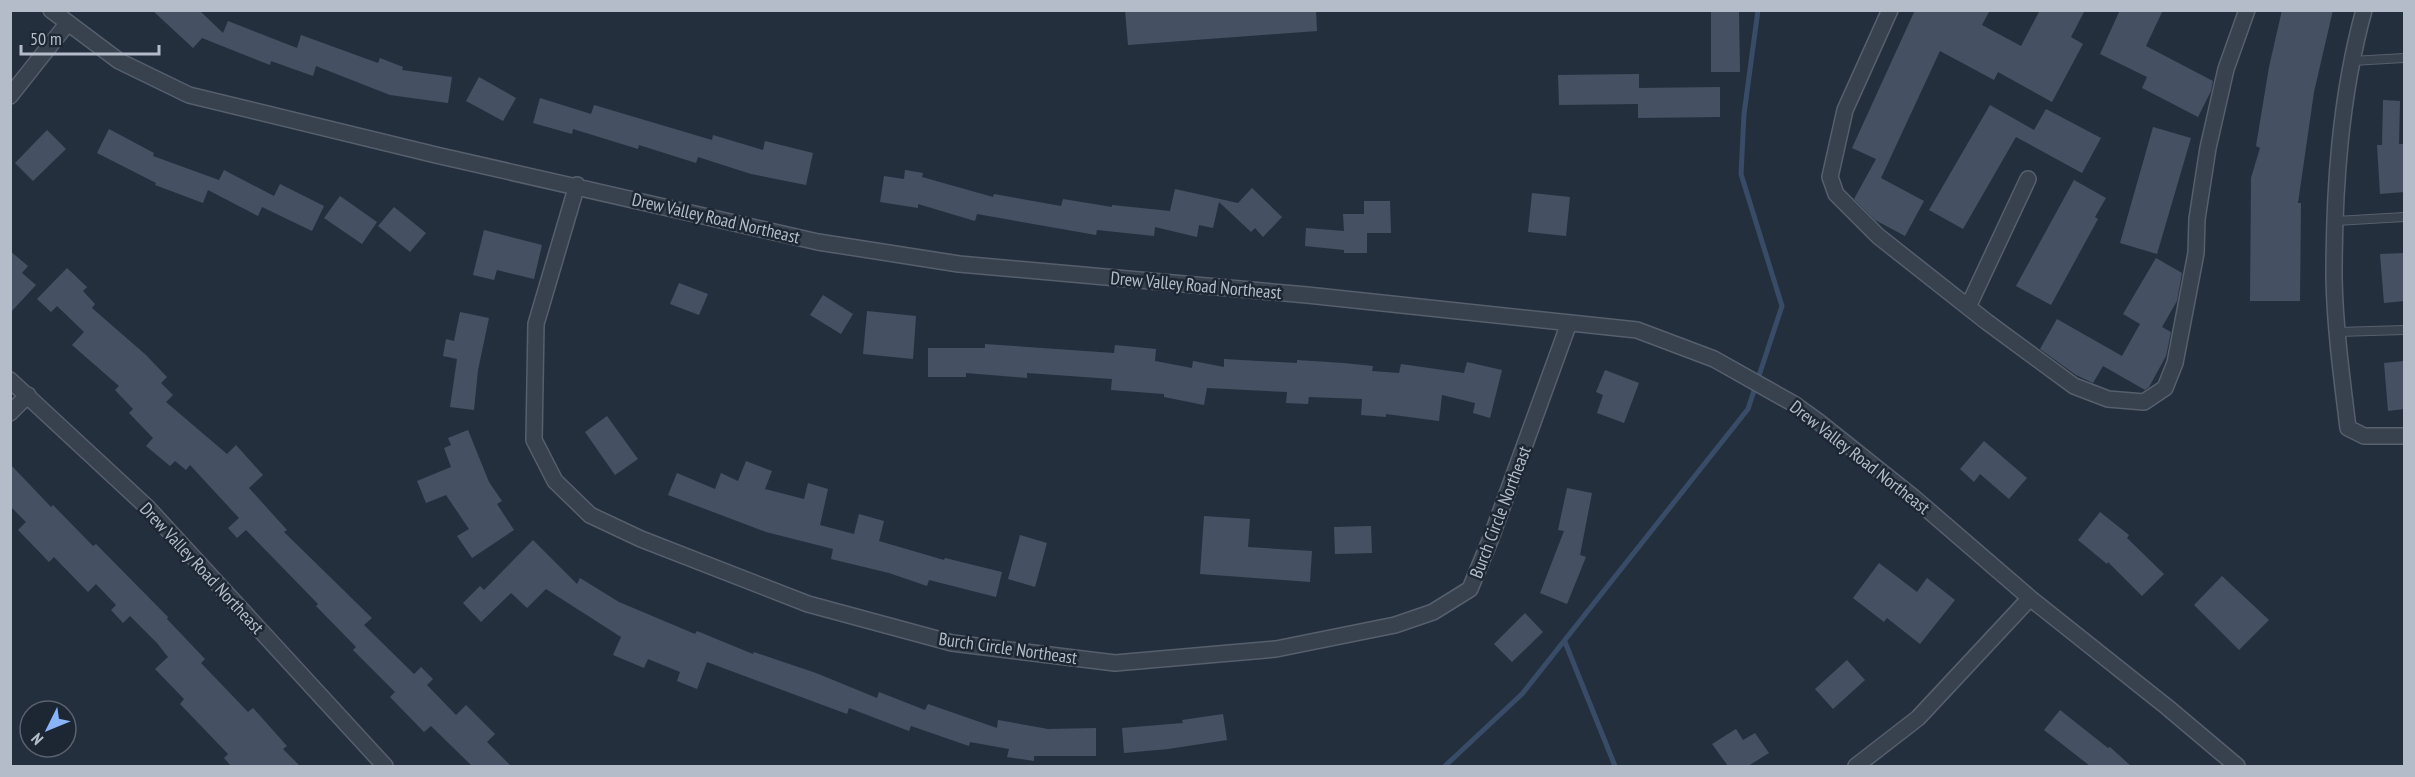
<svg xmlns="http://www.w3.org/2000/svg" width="2415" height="777" font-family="'PT Sans Narrow',sans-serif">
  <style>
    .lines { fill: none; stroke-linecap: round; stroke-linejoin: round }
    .stream { stroke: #394c67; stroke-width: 5 }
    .building { fill: #455162 }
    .lane-casing { stroke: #565f6c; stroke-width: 10 }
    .street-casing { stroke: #565f6c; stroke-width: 18 }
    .lane { stroke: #38414e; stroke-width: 8 }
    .street { stroke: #38414e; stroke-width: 15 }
    .labels { text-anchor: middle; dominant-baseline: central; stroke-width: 5; stroke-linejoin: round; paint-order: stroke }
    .street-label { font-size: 18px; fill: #b4bcc9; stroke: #1d2633 }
  </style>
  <rect width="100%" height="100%" fill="#242f3e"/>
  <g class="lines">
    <path class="stream" d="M1565,642L1615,766
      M1445,766L1522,694L1748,409L1782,306L1741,174L1744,114L1758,10"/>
  </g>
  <path class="building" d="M152,10H199L223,33L228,21L297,48L301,35L378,63L380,58L403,67L402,70L452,77L448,103L390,95L316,66L313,76L271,61L270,65L202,38L193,48Z
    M1125,10H1316L1317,31L1128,45Z
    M1711,10H1739L1740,72H1711Z
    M1915,10H1990L1982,25L2021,46L2040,10H2085L2071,37L2083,44L2052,102L1998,72L1994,80L1940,51L1881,178L1924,201L1905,236L1875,220L1854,199L1876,159L1852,148Z
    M2120,10H2163L2146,46L2213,81L2211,91L2198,117L2142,88L2147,77L2100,54Z
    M2282,10H2333L2314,92L2298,203H2301L2300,301H2250L2251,178L2260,148L2256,146L2269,67Z
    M1639,74V88L1720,87V117L1638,118V104L1559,105L1558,75Z
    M479,77L516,98L503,121L466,101Z
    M540,98L591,114L594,105L712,140L713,135L763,150L765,141L813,153L806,185L751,174L698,157L696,163L639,145L638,149L573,129L572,134L533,123Z
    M2383,100L2400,101L2399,144H2404V192L2380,194L2377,145H2382Z
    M1990,105L2034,130L2046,109L2101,138L2082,173L2016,137L1963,229L1929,210Z
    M2153,127L2191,138L2157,254L2120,243Z
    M109,129L154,153L153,156L219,180L224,170L274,196L280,184L324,206L312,231L262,207L258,216L208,190L203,203L155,185L156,183L97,153Z
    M47,130L66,149L33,181L15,163Z
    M905,170L923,173L922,177L993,197L994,194L1061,206L1063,199L1112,207V205L1170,211L1175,189L1238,203L1252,188L1282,217L1263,237L1255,228L1251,232L1219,202L1213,228L1199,225L1197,237L1155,227L1154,236L1097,230L1096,235L977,214L975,221L918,204V208L880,202L884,176L904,179Z
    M2074,180L2106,198L2095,217L2098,219L2051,305L2016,286Z
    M1532,193L1570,197L1566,236L1528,232Z
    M340,196L377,222L362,244L324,218Z
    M1364,201H1390L1391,233H1367V253H1344V250L1305,246L1306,228L1344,231L1343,214H1364Z
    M394,207L426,233L410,252L378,226Z
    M484,230L542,245L534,279L497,270L494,280L473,275Z
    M10,251L28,266L22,273L36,285L10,313Z
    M2404,253V301L2384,303L2380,254Z
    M2156,258L2182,273L2177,301L2162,327L2171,332L2166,356L2149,387L2145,390L2103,366L2093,383L2076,375L2040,349L2057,319L2122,356L2140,324L2123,314Z
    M67,268L87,287L83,291L95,304L92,308L146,355L167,377L161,383L173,395L166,402L227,454L236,445L263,475L249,488L287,530L284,532L372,618L364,625L414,674L421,667L433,679L427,685L456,715L466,705L495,734L487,742L511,766H472L431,726L424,732L390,697L395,692L353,650L356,647L316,606L318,604L246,530L237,538L228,528L239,518L190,465L186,470L175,461L170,466L146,446L153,438L129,413L133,409L115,390L119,386L72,345L84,332L57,306L51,312L37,299Z
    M679,283L708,294L699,315L670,304Z
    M823,295L853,314L841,334L810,315Z
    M867,311L916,316L913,359L863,354Z
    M460,312L489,318L478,370L474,410L450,407L457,359L443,356L446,339L454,341Z
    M985,344L1114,353L1115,345L1156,349L1155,361L1192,368L1193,361L1224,367V359L1297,363V360L1343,363L1373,366L1372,371L1399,373L1401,364L1464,373L1467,362L1502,370L1490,418L1473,413L1475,403L1442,395L1439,421L1386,414V417L1361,415L1362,399L1309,397L1308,404L1286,403L1287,392L1207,388L1204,405L1164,397V394L1111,390L1112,379L1027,373V378L966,373V377H928V348H985Z
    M2404,361V409L2388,411L2384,363Z
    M1605,370L1639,383L1624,423L1597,413L1603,395L1596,392Z
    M607,416L638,459L615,475L585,432Z
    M468,430L489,482L502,501L497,504L514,530L472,558L457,536L469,529L446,495L426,503L417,481L451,467L444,448L451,445L448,438Z
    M1984,441L2027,478L2009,499L1980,474L1974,482L1960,469Z
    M746,461L772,471L765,489L804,499L808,483L828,489L820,525L854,534L859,514L884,521L879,541L944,560L945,558L1002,572L996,597L929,580L927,586L889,573L831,559L833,549L766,532L668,495L677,473L715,489L721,473L738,481Z
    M10,464L51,507L53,505L93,546L96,544L168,617L167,619L205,659L201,663L248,712L253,708L287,746L283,749L300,766H231L224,758L228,754L180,704L184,699L155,669L168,657L157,643L130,616L123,623L111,610L116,605L96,584L88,592L54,557L49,562L18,530L26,522L10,506Z
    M1567,488L1592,493L1580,555L1586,557L1567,604L1540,593L1564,531L1558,530Z
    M2100,512L2129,535L2127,538L2164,574L2142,596L2108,562L2107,564L2078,540Z
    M1204,516L1250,519L1248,547L1312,551L1310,582L1200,574Z
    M1371,526L1372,553L1335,554L1334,527Z
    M1020,535L1047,543L1035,587L1008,579Z
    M533,540L577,584L580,578L619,602L695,634L697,631L753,654L754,652L816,673L877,698L879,692L925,710L928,704L997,728L998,720L1048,729L1096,728V756H1034V761L1007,757L1009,749L970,742L969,746L911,726L909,731L849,708L847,714L707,662L697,689L677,681L680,672L648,659L644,668L613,655L621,637L546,589L527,608L511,593L481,622L463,603L480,586L484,590Z
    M1879,563L1917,592L1927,578L1955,600L1920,644L1887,618L1884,622L1853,598Z
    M2222,576L2269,620L2239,650L2194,605Z
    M1525,613L1543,632L1512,662L1494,644Z
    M1847,660L1865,680L1833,709L1815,689Z
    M2060,710L2108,748L2110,747L2131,766H2090L2044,730Z
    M1223,714L1227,740L1168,749L1124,753L1122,728L1183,723L1182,720Z
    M1736,729L1743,740L1755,733L1769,753L1748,766H1728L1712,744Z"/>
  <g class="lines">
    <g class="lane-casing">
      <path id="lane" d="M2352,61L2404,58
        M2336,221L2404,217
        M2338,332L2404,330"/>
    </g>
    <g class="street-casing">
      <path id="street" d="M51,10L119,61L189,95L436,155L818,242L959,264L1307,295L1637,330L1714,359L1794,404L1819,422L1913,497L2030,598L2167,707L2237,766
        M1890,10L1845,110L1830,177L1836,194L1878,236L1987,322L2074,386L2108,399L2144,402L2165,388L2175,363L2196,253L2197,219L2208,148L2226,69L2247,10
        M2364,10C2340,97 2334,189 2334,278C2335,328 2342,379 2348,428L2364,436H2404
        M10,96L67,24
        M577,185L536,324L534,440L555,481L590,515L641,539L808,604L952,643L1115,663L1276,649L1395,625L1433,612L1470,589L1491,538L1569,323
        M1968,307L2028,179
        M10,380L147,507L385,766
        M10,413L28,395
        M1856,766L1918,718L2030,598"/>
    </g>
    <use href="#lane" class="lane"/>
    <use href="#street" class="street"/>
  </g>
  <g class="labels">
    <g class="street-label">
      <text transform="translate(716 218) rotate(13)">Drew Valley Road Northeast</text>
      <text transform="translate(1196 285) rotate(5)">Drew Valley Road Northeast</text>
      <text transform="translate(1860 457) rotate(38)">Drew Valley Road Northeast</text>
      <text transform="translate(1500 512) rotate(-69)">Burch Circle Northeast</text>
      <text transform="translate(202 568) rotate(47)">Drew Valley Road Northeast</text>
      <text transform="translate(1008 648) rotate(8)">Burch Circle Northeast</text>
    </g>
  </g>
  <rect width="2415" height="777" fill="none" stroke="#b4bcc9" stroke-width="24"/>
  <g transform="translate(48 729) rotate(227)"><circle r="28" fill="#1d2633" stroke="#59626f" stroke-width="1.5"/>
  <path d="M0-4.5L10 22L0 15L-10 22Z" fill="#8ab4f8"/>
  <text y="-9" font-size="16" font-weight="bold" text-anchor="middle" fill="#b4bcc9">N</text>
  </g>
  <path d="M21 45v9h138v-9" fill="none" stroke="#b4bcc9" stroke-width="3"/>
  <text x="30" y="45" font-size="18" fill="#b4bcc9" stroke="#1d2633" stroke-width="4.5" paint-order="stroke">50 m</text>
</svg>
